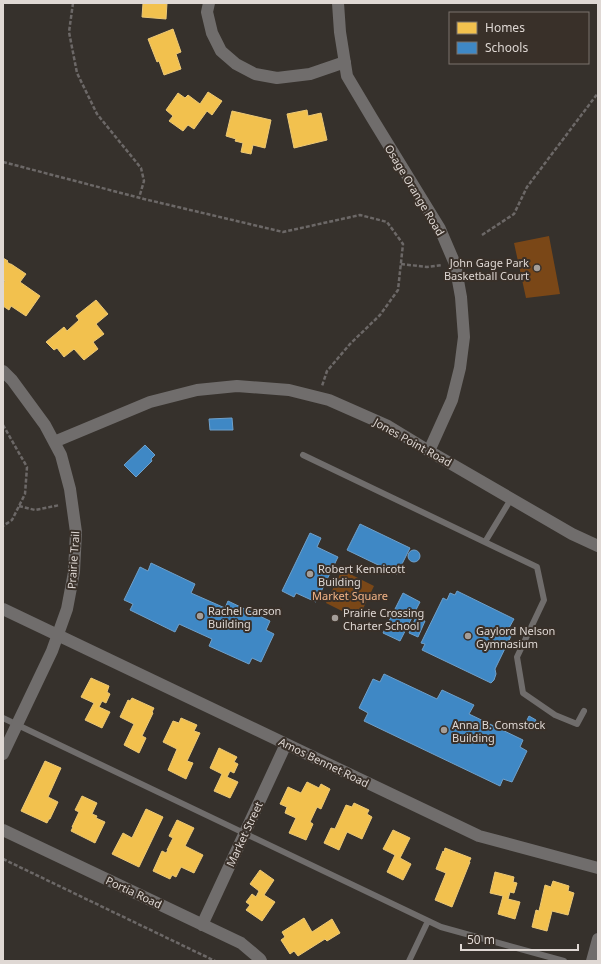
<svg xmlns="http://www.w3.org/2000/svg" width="601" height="964" font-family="'Noto Sans',sans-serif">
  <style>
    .green { fill: #7a4717 }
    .homes { fill: #f2c14e; stroke: #ecc876 }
    .schools { fill: #3f88c5; stroke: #6fa0ca }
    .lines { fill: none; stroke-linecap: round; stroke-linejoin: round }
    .path { stroke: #6c6867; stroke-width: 2.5; stroke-dasharray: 4 2; stroke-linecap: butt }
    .service { stroke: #706d6c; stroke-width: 6 }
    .minor { stroke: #706d6c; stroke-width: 12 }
    .poi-dot { fill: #a49e99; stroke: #393029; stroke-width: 1.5 }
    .labels { text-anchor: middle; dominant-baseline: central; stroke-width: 4; stroke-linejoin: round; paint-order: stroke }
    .street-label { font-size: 11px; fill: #dfd8d4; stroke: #393029 }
    .poi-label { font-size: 11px; fill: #dfd8d4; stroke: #393029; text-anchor: start }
    .park-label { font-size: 11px; fill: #f2b487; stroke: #393029 }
  </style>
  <rect width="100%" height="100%" fill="#36312c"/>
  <path class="green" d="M549,236L560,294L526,298L514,243Z
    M342,570L374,586L358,619L326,603Z"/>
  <path class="homes" d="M143,3H167L166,19L142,17Z
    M173,29L181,52L176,54L181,69L164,75L159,61L157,62L148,39Z
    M208,92L222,101L212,115L207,111L194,129L188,125L183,131L169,121L173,116L166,110L178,93L185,98L188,95L200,104Z
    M307,110L308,116L321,113L327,140L294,148L287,114Z
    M232,111L271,120L265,148L253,145L251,154L241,152L243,143L235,141L236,139L226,136L231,115Z
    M3,258L8,261L7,262L10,264H11L26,274L20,282L40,296L26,316L11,306L9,310L3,306V284L5,281L3,279Z
    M96,300L108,314L96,324L104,334L93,342L98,349L84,360L74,349L64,357L57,348L54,350L46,342L64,327L67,331L79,320L76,316Z
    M91,678L109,686L107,692L110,694L106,703L102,701L99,707L110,712L102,728L85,720L94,703L81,697Z
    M132,698L154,708L152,712L153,713L142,736L146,738L139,753L124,745L134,724L120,717L128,700L130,701Z
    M181,718L197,725L194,731L200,733L187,761L193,763L186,779L168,770L177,749L163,742L173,721L179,723Z
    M219,748L237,757L234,762L238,764L234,773L230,771L227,777L238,782L230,798L214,791L222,774L210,768Z
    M45,761L61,768L48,797L58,802L50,819H49L47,823L21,811Z
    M307,782L319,788L321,784L330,789L321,809L317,807L310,822L313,824L306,840L289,833L296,818L285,813L287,807L280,804L288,787L301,793Z
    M82,796L97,803L92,814L97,816L96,818L105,822L95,843L71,831L73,827H72L79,812L75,810Z
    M354,803L369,810L367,814L372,817L362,839L347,832L339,850L324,843L331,828L335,829L346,805L352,807Z
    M146,809L163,817L139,867L112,854L123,833L132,838Z
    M177,820L194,828L185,846L203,855L194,873L181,867L176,877L172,875L170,879L153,871L162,851L166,853L168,850H167L173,838L169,836Z
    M393,830L410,838L400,858L411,864L403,880L387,872L395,855L383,849Z
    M445,848L471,858L469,862H470L452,907L435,900L446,873L436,869L443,851L444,852Z
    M260,870L274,880L264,895L275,902L262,921L246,910L250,905L246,902L252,894L256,897L259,891L250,884Z
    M495,872L514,877L513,882L517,883L514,893L510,892L508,899L520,902L515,919L498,914L503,896L490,893Z
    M553,881L569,886L568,891L574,893L568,915L552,911L547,931L532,927L536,910L539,911L545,885L551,887Z
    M304,918L312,932L332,919L340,933L327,941L325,939L298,956L294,951L290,954L281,940L285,937L282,932Z"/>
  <path class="schools" d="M232,418L233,430H210L209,419Z
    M145,445L155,455L151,459L152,461L136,477L124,465Z
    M360,524L410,548L397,574L347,550Z
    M310,533L321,538L317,547L338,557L316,602L296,593L294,597L282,591Z
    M408 556a6 6 0 1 1 12 0a6 6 0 1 1-12 0Z
    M151,563L195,584L191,593L225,608L228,601L270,621L266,630L274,634L261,662L252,658L249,664L209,646L212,639L179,624L175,632L130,610L133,604L124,600L140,567L148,571Z
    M457,591L514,619L509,628L514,630L495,669L496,674L494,680L491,683L422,650L425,644L421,643L443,598L447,600L450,593L455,595Z
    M403,593L420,602L400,641L383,633Z
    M416,617L425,621L418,637L409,633Z
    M384,674L437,699L442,690L474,705L469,714L523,740L520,747L527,751L512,782L503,779L500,786L364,721L368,713L359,708L373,679L380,682Z
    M529,716L536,720L533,726L526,722Z"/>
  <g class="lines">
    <path class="path" d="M73,3L69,32L77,73L97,114L141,168L144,181L139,198
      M3,162L144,199L283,232L360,215L387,222L403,244L398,290L380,315L350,344L327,371L322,386
      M482,235L514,214L527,187L598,93
      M401,264L427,267L442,265
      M3,425L27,467L25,494L12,520L3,526
      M19,506L35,510L60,505
      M3,859L215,961"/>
    <path class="service" d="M303,455L537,567L544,600L517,657L523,693L555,715L577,724L584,711
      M485,542L511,499
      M3,718L441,927L564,961
      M409,961L428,921"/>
    <path class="minor" d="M209,3L207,12L212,33L221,51L236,64L255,74L277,78L310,74L345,62
      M338,3L340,32L347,76L372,118L440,229L455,264L461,297L464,337L460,368L452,400L429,451
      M3,371L12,380L45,425L61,455L70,489L76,532L74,572L67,609L52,651L3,754
      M54,442L150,402L197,390L237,386L289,390L329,400L388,426L429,451L572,534L598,546
      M3,609L479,836L598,868
      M3,830L241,943L260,959L261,961
      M202,925L286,744
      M592,961L598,939"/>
  </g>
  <g class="poi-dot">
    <circle cx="537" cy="268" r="4"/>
    <circle cx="310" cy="574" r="4"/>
    <circle cx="200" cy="616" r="4"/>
    <circle cx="335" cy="618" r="4"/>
    <circle cx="468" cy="636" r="4"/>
    <circle cx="444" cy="730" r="4"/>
  </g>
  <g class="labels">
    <g class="street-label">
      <text transform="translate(415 190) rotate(59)">Osage Orange Road</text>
      <text transform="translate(413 442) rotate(29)">Jones Point Road</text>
      <text transform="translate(73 560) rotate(-86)">Prairie Trail</text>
      <text transform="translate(324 762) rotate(26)">Amos Bennet Road</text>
      <text transform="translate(244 834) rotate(-65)">Market Street</text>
      <text transform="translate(134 892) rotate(25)">Portia Road</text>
    </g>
    <g class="poi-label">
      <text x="529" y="262" text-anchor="end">John Gage Park<tspan x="529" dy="13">Basketball Court</tspan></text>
      <text x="318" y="568">Robert Kennicott<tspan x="318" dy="13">Building</tspan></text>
      <text x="208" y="610">Rachel Carson<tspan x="208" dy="13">Building</tspan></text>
      <text x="343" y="612">Prairie Crossing<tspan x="343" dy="13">Charter School</tspan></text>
      <text x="476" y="630">Gaylord Nelson<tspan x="476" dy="13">Gymnasium</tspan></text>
      <text x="452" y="724">Anna B. Comstock<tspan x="452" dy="13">Building</tspan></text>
    </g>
    <g class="park-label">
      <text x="350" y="595">Market Square</text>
    </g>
  </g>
  <rect width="601" height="964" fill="none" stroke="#dfd8d4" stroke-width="8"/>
  <rect x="449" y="12" width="140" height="52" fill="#393029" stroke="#7b736d"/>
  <rect x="457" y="22" width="20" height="12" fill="#f2c14e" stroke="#7b736d"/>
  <text x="485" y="32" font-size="12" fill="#dfd8d4">Homes</text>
  <rect x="457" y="42" width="20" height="12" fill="#3f88c5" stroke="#7b736d"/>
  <text x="485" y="52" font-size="12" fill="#dfd8d4">Schools</text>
  <path d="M461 944v6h117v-6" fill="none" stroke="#dfd8d4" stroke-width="2"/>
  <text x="467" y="944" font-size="12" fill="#dfd8d4" stroke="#393029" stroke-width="3" paint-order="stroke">50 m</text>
</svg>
